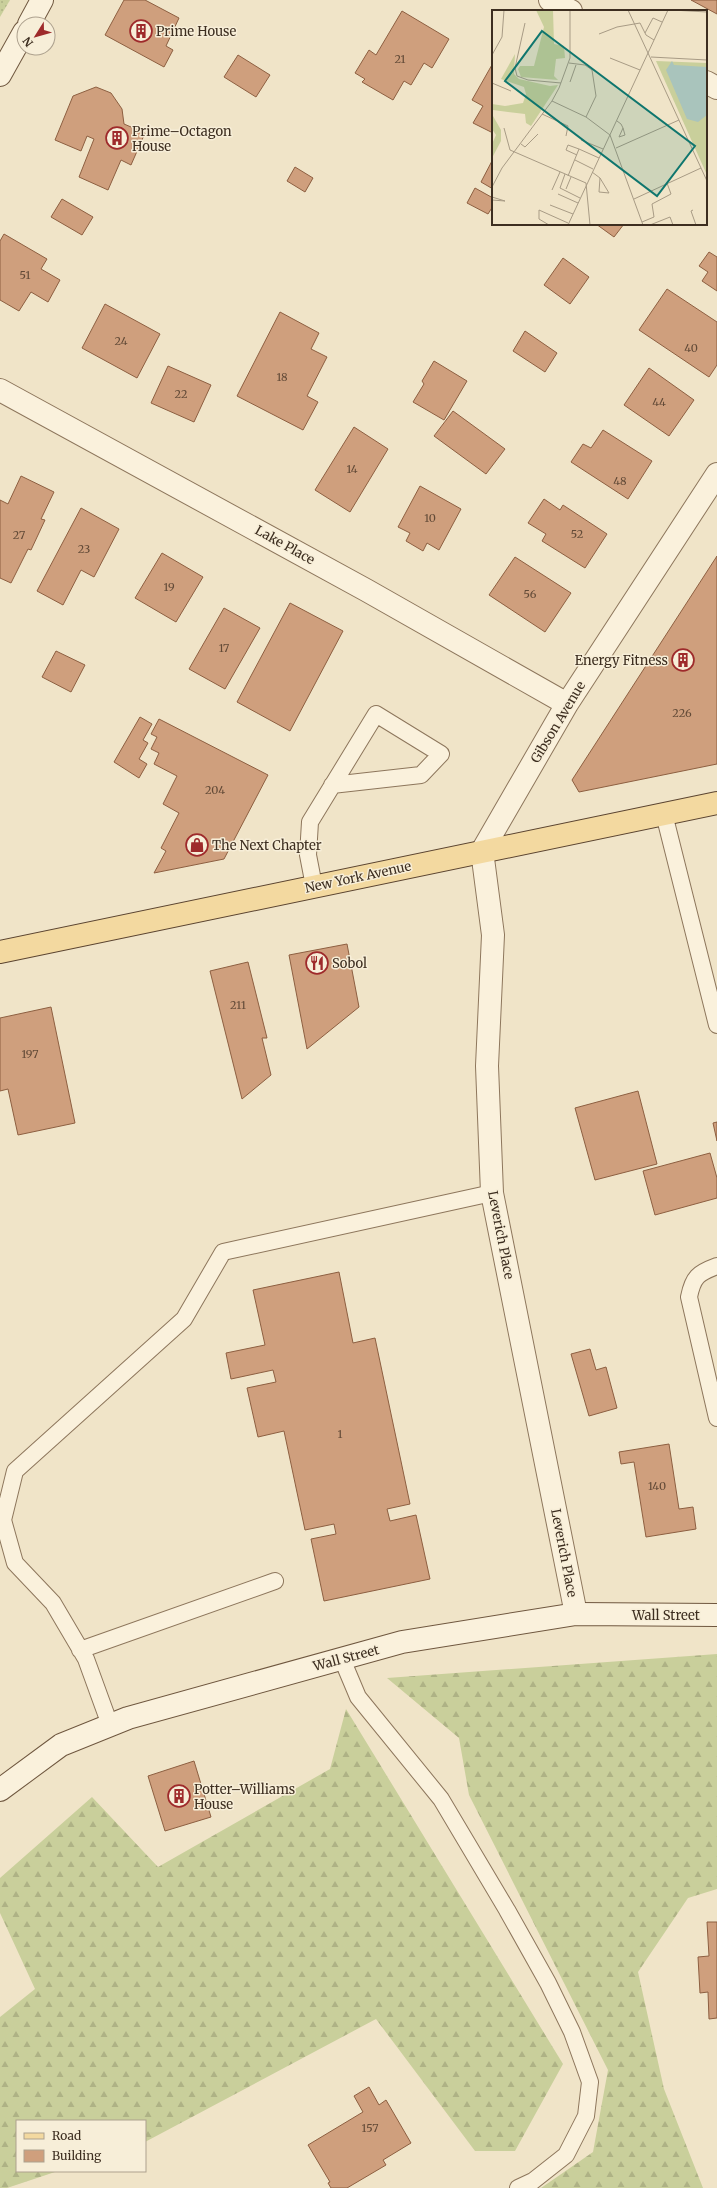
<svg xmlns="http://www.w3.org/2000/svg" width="717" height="2188" font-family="Merriweather,serif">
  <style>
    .forest { fill: url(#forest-firs) }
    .park { fill: url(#park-dots) }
    .building { fill: #cf9f7d; stroke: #8d5f41 }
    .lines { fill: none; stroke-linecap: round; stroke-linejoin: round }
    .lane-casing { stroke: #8d765c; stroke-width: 18 }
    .street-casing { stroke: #8d765c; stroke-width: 24 }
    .secondary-casing { stroke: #6f573f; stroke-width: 24 }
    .primary-casing { stroke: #5b4430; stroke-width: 24 }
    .lane { stroke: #faf1dc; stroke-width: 16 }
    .street { stroke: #faf1dc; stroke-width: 22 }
    .secondary { stroke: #faf1dc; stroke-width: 22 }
    .primary { stroke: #f3d9a0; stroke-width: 22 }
    .labels { text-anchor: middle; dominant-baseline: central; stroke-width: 3; stroke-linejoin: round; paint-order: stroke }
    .number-label { font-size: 11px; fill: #624a37 }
    .poi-label { font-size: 13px; fill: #3d2e20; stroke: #f7eed8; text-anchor: start }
    .street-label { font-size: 13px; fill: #3d2e20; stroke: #f7eed8 }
    .inset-road { fill: none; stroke: #a89b85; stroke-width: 1 }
    .view { fill: #0f766e; fill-opacity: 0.15; stroke: #0f766e; stroke-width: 2 }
    .inset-edge { fill: none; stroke: #3d2e20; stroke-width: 2 }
  </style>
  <defs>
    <pattern id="forest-firs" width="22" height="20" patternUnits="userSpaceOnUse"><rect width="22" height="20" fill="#c9cf9b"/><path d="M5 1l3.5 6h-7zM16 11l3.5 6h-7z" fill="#aeb285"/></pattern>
    <pattern id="park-dots" width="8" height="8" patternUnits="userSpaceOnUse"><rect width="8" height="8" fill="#c9cf9b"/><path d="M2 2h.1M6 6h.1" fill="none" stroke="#aeb285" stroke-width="1.8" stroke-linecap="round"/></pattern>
  </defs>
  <rect width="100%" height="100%" fill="#f0e4c8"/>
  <path class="forest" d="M717,1654V1889L688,1898L638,1972L664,2089L703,2188H541L593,2152L608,2070L469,1795L459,1738L387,1678Z
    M346,1709L563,2064L515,2151H475L376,2019L145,2142V2121H17V2171H58L7,2188H0V2017L35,1989L0,1913V1878L92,1797L158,1867L330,1769Z"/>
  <path class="park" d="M0,0H10L0,17Z"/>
  <path class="building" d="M124,0H145L179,18L166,46L173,50L164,67L105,35Z
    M691,0H717V14Z
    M402,11L449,39L432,68L424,63L411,85L404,81L393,100L362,82L365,79L355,73L369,50L376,55Z
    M238,55L270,75L256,97L224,77Z
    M493,63V133L473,123L483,106L472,100Z
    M96,87L111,93L122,109L124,124L145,133L131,165L121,160L108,190L79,177L94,139L87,136L81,151L55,140L73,96Z
    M493,159V189L481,182Z
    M295,167L313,178L305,192L287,181Z
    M475,188L493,198V206L488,214L467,203Z
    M62,199L93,217L82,235L51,217Z
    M596,224H624L614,237Z
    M4,234L47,259L41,269L60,280L48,302L31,292L19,311L0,300V241Z
    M709,252L717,257V291L702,281L708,272L699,266Z
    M563,258L589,277L570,304L544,285Z
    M667,289L717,322V365L709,377L639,330Z
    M105,304L160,334L137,378L82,348Z
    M280,312L319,333L311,349L327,357L307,396L318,402L303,430L237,396Z
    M525,331L557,353L545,372L513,351Z
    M434,361L467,381L444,420L413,402L424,384L422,381Z
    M168,366L211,385L194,422L151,403Z
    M649,368L694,400L669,436L624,405Z
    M453,411L505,449L486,474L434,436Z
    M354,427L388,449L350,512L315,490Z
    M603,430L652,461L628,499L571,462L583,444L591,448Z
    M21,476L54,492L41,519L45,520L31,550L28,549L11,583L0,578V500L8,504Z
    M420,486L461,509L439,550L427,543L423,551L406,541L410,533L398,527Z
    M544,499L560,510L563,505L607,534L585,568L542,541L546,534L528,523Z
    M81,508L119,529L94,577L81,570L63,605L37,591Z
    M162,553L203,577L176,622L135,598Z
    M717,556V764L579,792L572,780Z
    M515,557L571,593L545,632L489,595Z
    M290,603L343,631L290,731L237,702Z
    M224,608L260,628L225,689L189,669Z
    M56,651L85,665L71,692L42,677Z
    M140,717L152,724L143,740L148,743L139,759L147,764L139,778L114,762Z
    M159,719L268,775L224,859L154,873L166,851L161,848L179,813L163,804L177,776L154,764L159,753L151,749L157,737L151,734Z
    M347,944L359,1007L307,1049L289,955Z
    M248,962L267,1038H262L271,1075L242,1099L210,971Z
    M51,1007L75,1123L18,1135L8,1089L0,1091V1018Z
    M638,1091L657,1164L595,1180L575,1108Z
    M717,1122V1141L713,1123Z
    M710,1153L717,1178V1198L655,1215L643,1171Z
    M339,1272L353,1343L375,1338L410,1504L387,1509L390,1521L416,1515L430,1579L324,1601L311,1539L336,1534L334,1524L305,1530L284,1431L258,1437L247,1388L276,1382L273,1370L231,1379L226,1353L265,1345L253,1290Z
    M590,1349L596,1370L606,1367L617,1408L589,1416L571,1354Z
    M669,1444L679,1509L693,1507L696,1529L646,1537L634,1462L621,1464L619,1452Z
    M194,1761L211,1817L165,1831L148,1776Z
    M707,1922H717V2018L709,2019L708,1992L700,1993L698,1957L709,1956Z
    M369,2087L379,2105L386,2100L411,2143L383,2160L386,2165L347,2188H331L328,2183L330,2182L308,2145L363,2112L354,2096Z"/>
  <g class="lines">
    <g class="lane-casing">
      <path id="lane" d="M664,814L717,1025
        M314,886L308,855L310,822L376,714L441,754L421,775L332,785
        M717,1266C698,1273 693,1277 689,1297L717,1418
        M80,1650L275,1581
        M342,1659L358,1697L441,1799L507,1910L548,1983L572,2032L590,2082L586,2116L566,2155L533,2181L518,2188
        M110,1725L86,1659L53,1603L15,1563L3,1520L15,1471L184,1319L223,1252L492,1193"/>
    </g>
    <g class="street-casing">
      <path id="street" d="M550,0L571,11
        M706,82L717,88
        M0,390L366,590L567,704
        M576,1614L492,1193L487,1066L493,935L482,851L567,704L717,474"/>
    </g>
    <g class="secondary-casing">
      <path id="secondary" d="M29,24L42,0
        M0,75L24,32
        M0,1790L61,1745L128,1718L402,1642L576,1614L717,1615"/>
    </g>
    <g class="primary-casing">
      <path id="primary" d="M0,952L717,803"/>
    </g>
    <use href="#lane" class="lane"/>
    <use href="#street" class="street"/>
    <use href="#secondary" class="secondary"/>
    <use href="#primary" class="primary"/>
  </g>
  <defs>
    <g id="building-ring" transform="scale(1.15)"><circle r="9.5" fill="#f7eed8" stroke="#9e2a2b" stroke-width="1.5"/><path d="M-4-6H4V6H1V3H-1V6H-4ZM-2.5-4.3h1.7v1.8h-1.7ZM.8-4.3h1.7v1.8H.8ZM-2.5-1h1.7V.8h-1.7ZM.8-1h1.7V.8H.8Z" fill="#9e2a2b"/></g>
    <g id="shop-ring" transform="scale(1.15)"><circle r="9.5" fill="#f7eed8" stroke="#9e2a2b" stroke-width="1.5"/><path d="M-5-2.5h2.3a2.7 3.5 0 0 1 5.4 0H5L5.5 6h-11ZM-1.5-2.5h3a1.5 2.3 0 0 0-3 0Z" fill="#9e2a2b"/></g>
    <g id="restaurant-ring" transform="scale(1.15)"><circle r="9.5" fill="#f7eed8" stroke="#9e2a2b" stroke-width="1.5"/><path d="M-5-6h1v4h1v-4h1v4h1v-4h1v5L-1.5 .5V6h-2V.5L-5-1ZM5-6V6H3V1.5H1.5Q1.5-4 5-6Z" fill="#9e2a2b"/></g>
  </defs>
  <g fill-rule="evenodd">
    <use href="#building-ring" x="141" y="31"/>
    <use href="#building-ring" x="117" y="138"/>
    <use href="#building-ring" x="683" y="660"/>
    <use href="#shop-ring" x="197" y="845"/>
    <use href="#restaurant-ring" x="317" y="963"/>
    <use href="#building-ring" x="179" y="1796"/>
  </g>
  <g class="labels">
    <g class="number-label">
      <text x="400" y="59">21</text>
      <text x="25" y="275">51</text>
      <text x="121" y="341">24</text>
      <text x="691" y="348">40</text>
      <text x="282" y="377">18</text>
      <text x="181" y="394">22</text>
      <text x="659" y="402">44</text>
      <text x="352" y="469">14</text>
      <text x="620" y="481">48</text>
      <text x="430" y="518">10</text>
      <text x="577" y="534">52</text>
      <text x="19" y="535">27</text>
      <text x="84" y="549">23</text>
      <text x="169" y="587">19</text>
      <text x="530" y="594">56</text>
      <text x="224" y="648">17</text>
      <text x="682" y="713">226</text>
      <text x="215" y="790">204</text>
      <text x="238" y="1005">211</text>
      <text x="30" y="1054">197</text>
      <text x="340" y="1434">1</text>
      <text x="657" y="1486">140</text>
      <text x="370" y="2128">157</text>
    </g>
    <g class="poi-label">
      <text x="156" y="31">Prime House</text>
      <text x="132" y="131">Prime–Octagon<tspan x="132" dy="15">House</tspan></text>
      <text x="668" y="660" text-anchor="end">Energy Fitness</text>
      <text x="212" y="845">The Next Chapter</text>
      <text x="332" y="963">Sobol</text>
      <text x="194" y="1789">Potter–Williams<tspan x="194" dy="15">House</tspan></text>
    </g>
    <g class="street-label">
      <text transform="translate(285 545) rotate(29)">Lake Place</text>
      <text transform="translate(558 722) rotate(-59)">Gibson Avenue</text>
      <text transform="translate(358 877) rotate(-12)">New York Avenue</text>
      <text transform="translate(501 1235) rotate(79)">Leverich Place</text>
      <text transform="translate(564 1553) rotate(79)">Leverich Place</text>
      <text x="666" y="1615">Wall Street</text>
      <text transform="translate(346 1658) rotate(-15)">Wall Street</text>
    </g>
  </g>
  <g transform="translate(492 10)">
    <rect width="215" height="215" fill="#f0e4c8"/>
    <path d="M44,0H61L62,34L72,36L73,48L64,49L62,66L66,70L29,67L26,59L28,56H42L52,17ZM23,44L22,64L27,69L58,76L66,75L39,116L34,113L33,104L1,100V106L9,120V131L0,148V134L4,125L0,119V94L13,96L31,93L34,84L32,77L9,69Z" fill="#c9cf9b"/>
    <path d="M164,51L215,53V165Z" fill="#c9cf9b"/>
    <path d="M180,51L182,55L215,57V105L206,112L195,109L174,60Z" fill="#a9c4bc"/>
    <path class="inset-road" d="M136,0L156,43M180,0L215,2M33,13L23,58L25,66L36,70L69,73M153,23L161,8L170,12M107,24L125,17L148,13L154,25L162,30M156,43L215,171M0,45L10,27L12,0M159,47L215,50M118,48L148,60M77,53L93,55L100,60L104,86L94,107M78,72L84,55M0,73L19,81M60,91L94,107L118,125L151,215M50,104L76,116L74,126M125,111L129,114L131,118L133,125L127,127L131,118M12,118L18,140L94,173L98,215M89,130L111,139M29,134L33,137L46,124M124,138L187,110M87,139L107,148M83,150L101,159M100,162L108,168L117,183L107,182L108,168M73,164L68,178L88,188M76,166L87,139L76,135L74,140L85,145M0,177L10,158L60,91L67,78L78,48V0M74,179L79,167M60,180L68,162M66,184L86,193M0,187L13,191L0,190M142,189L209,158M58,195L81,204M201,200L199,201L204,215M150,212L162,207L160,194L179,184L175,173M57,215L47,209V200L76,213M76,215L176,0M158,215L178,207L181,215"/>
    <path class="view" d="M50,21L203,136L165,186L13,71Z"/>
    <rect width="215" height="215" class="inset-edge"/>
  </g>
  <rect x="16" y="2120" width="130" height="52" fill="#f7eed8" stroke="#ada18e"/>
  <rect x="24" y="2133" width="20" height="6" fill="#f3d9a0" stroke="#ada18e"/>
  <text x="52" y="2140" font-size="12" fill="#3d2e20">Road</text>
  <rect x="24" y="2150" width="20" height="12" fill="#cf9f7d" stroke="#ada18e"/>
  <text x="52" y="2160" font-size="12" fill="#3d2e20">Building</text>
  <g transform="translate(36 36) rotate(233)"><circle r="19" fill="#f7eed8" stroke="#ada18e"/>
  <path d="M0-3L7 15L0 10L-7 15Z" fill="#9e2a2b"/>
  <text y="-6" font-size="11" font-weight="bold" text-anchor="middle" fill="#3d2e20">N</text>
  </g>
</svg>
